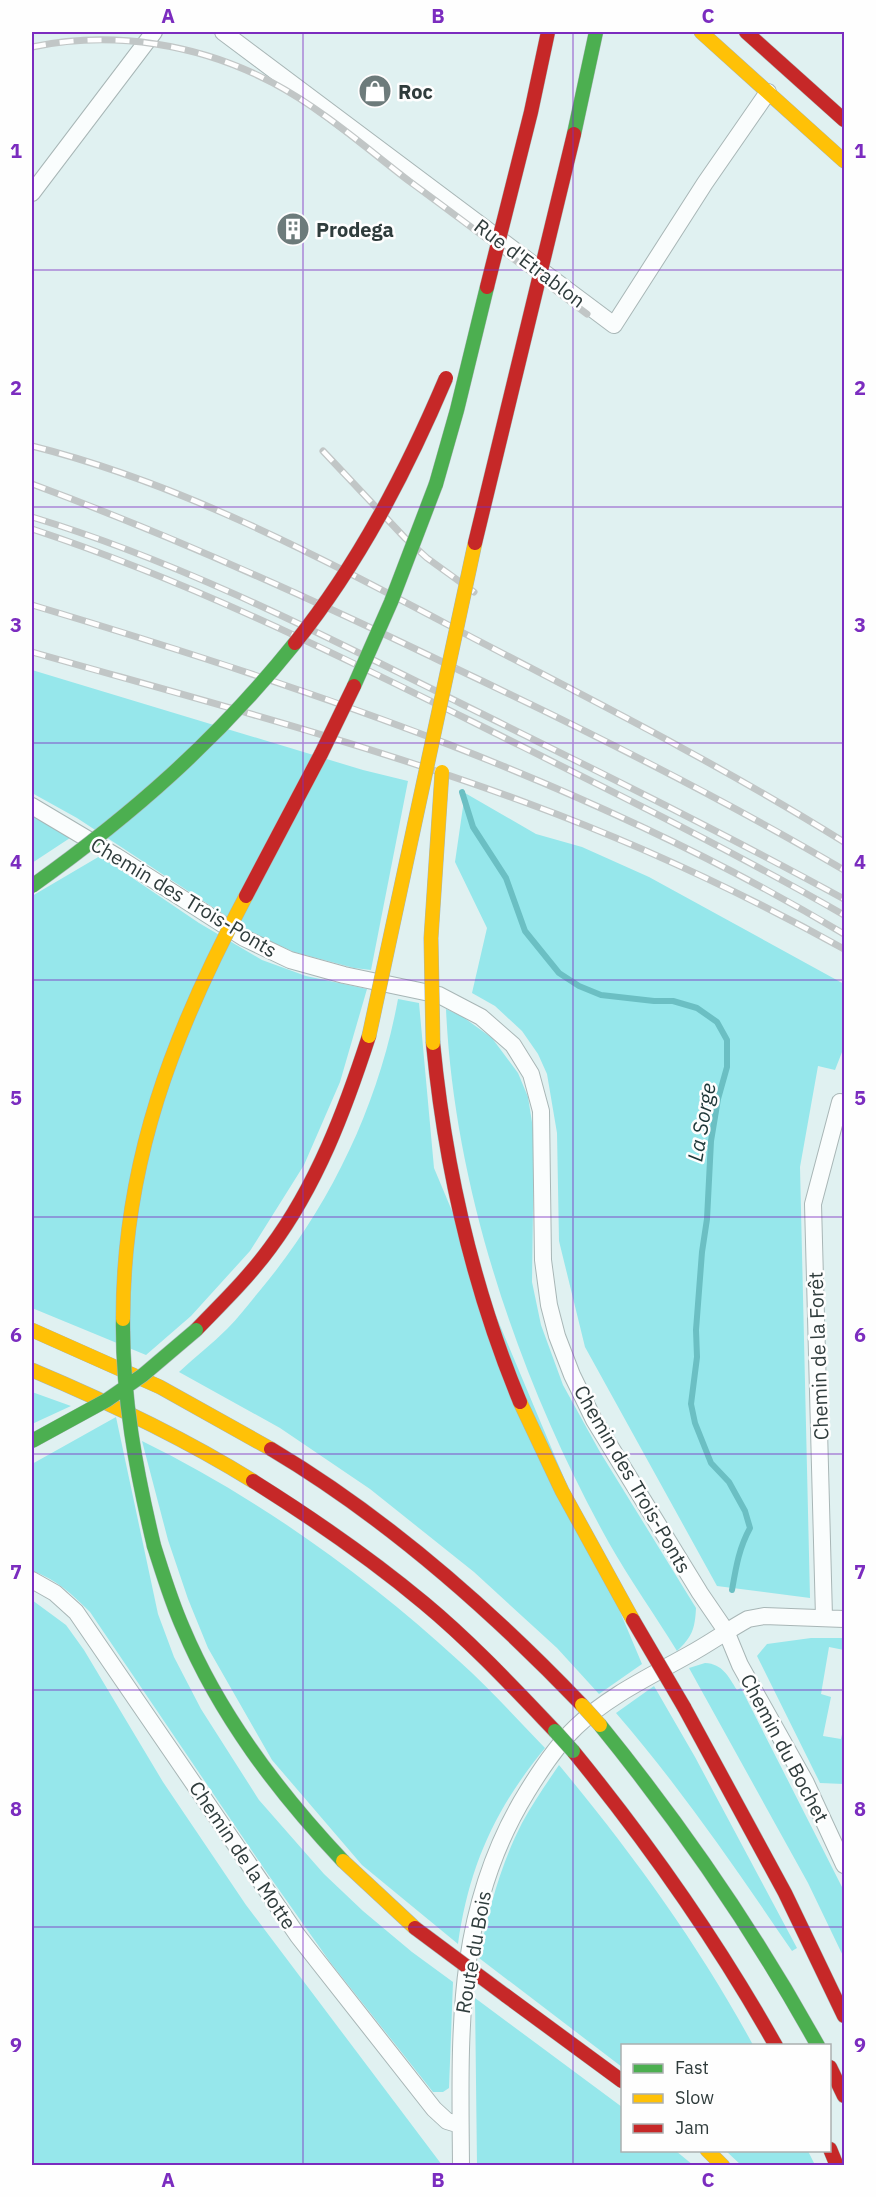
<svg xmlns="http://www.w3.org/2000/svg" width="876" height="2197" font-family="'IBM Plex Sans',sans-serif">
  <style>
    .green { fill: #96e7eb }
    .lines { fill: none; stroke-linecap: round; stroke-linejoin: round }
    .stream { stroke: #6bbfc3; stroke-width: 6 }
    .street-casing { stroke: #a8b6b6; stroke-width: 18 }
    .fast-casing { stroke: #a8b6b6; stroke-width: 15 }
    .slow-casing { stroke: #a8b6b6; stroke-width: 15 }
    .jam-casing { stroke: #a8b6b6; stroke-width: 15 }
    .street { stroke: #fafdfd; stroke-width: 16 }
    .fast { stroke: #4caf50; stroke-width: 14 }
    .slow { stroke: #ffc107; stroke-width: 14 }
    .jam { stroke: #c62828; stroke-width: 14 }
    .rail-casing { stroke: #c1c6c6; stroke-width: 7 }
    .rail { stroke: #fefefe; stroke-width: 4.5; stroke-dasharray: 14; stroke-linecap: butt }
    .fast-bridge-casing { stroke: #a8b6b6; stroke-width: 15; stroke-linecap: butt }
    .slow-bridge-casing { stroke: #a8b6b6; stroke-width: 15; stroke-linecap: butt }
    .jam-bridge-casing { stroke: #a8b6b6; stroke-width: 15; stroke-linecap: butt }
    .fast-bridge { stroke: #4caf50; stroke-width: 14 }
    .slow-bridge { stroke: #ffc107; stroke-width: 14 }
    .jam-bridge { stroke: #c62828; stroke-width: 14 }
    .grid { fill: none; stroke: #7b2cbf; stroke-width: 1.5; stroke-opacity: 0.55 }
    .labels { text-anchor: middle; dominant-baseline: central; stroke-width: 5; stroke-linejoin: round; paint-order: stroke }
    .poi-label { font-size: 20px; font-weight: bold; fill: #2f3c3c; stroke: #fefefe; text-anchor: start }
    .street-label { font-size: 20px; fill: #2f3c3c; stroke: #fefefe }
    .water-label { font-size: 21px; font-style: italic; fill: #1d3637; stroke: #fefefe }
    .neatline { fill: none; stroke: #7b2cbf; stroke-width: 2 }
    .grid-label { font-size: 20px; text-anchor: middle; font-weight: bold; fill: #7b2cbf }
  </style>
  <rect width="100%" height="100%" fill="#e0f1f1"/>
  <path class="green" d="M32,670L363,770L408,781L371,970L354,968L294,952L252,933L77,818L32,793Z
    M465,793L536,834L582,847L649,877L844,984V1047L835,1070L818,1066L800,1167L810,1598L717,1586L585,1347L559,1241L557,1133L547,1074L538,1054L522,1031L495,1006L472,993L487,928L455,862Z
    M32,815L73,836L32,863Z
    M100,856L199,923L262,960L306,976L367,989L340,1082L304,1165L250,1251L191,1316L146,1355L32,1308V896Z
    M398,999L419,1003L434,1168L642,1664L599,1694L557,1648L474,1572L370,1489L280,1428L179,1372C195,1357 212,1344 227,1329C238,1318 247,1306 257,1294C328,1210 378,1108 398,999Z
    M446,1009L463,1017L492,1038L518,1073L528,1097L534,1135L532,1282L541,1325L563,1385L600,1452L696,1608C695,1629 692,1637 677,1651C655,1615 630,1580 609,1543C521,1385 454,1191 446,1009Z
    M32,1392L71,1406L32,1424Z
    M116,1417L158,1614L174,1657L201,1709L259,1800L324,1874L363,1911L412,1952L453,1982L449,2088L443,2092H433L330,1962L265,1870L90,1612C72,1594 56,1579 32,1571V1464Z
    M142,1441C258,1498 364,1574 459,1661C489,1688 517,1719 545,1748C495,1809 469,1866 458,1944L362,1865L272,1760L208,1648L188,1599L168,1540Z
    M32,1600L66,1625L84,1650L163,1782L246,1905L442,2165H32Z
    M811,1638H844V1650L829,1647L821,1694L831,1697L823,1736L841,1739L844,1725V1784L820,1783L757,1656L767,1644Z
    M705,1663C723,1664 728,1676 737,1690L741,1688L842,1887L844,1892V1958L808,1883L689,1668Z
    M654,1686L695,1757L797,1948L792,1951C736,1869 681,1788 616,1713Z
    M559,1765C632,1853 699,1945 753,2045L622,2046V2067L479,1958C488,1912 500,1866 522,1823C533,1803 546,1784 559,1765Z
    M475,1998L622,2107V2150L676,2151L693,2165H477Z
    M726,2151H808L815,2165H741Z"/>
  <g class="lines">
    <path class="stream" d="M462,792L473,827L506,878L525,931L559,973L579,986L601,995L654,1001H673L697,1008L717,1022L727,1040V1067L718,1099L711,1141L707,1219L702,1252L696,1330L697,1357L691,1404L695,1423L711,1463L729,1482L745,1511L750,1528C739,1548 736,1567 732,1590"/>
    <g class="street-casing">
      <path id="street" d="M223,32L614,325L705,183L768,92
        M32,193L154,32
        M32,806L116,856L244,938L290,960L344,975L439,995L481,1017L513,1045L531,1074L541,1111L543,1260L549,1305L557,1336L572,1375L594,1420L700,1593L726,1631L740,1665L806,1783L844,1865
        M32,1580L55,1593L76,1612L298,1936L434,2109L447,2121L460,2125
        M824,1617L813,1204L840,1102L844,1104
        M461,2166C460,2033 454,1910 527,1792C541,1769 556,1746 576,1727C608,1696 651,1676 690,1654C710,1643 728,1630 748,1619L764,1616L844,1619"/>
    </g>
    <g class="fast-casing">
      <path id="fast" d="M436,484L457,410L487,287
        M154,1546C163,1574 171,1601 183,1628C220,1716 278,1792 343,1861
        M600,1725C682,1826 755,1932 818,2046"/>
    </g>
    <g class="slow-casing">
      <path id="slow" d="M701,32L844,161
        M32,1330L160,1387L271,1449
        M32,1370C108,1402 182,1437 253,1481
        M520,1402L562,1491L633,1620
        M343,1861L415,1928
        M707,2150L723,2166"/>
    </g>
    <g class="jam-casing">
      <path id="jam" d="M746,32L844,120
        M433,1043C445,1167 472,1286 520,1402
        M196,1330C222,1303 248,1278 270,1248C317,1185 345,1110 369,1036
        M271,1449C387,1518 489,1608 582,1705
        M253,1481C312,1518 370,1558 424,1603C471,1642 513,1687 555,1731
        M684,1707L785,1893L844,2016
        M573,1751C649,1844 717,1941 776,2046
        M505,1995L622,2081
        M830,2067L844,2096
        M830,2149L837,2166"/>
    </g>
    <use href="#street" class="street"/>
    <use href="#fast" class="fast"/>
    <use href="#slow" class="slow"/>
    <use href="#jam" class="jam"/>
    <g class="rail-casing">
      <path id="rail" d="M32,47C113,30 200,44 273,83C322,109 365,147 409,181C469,225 528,270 587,314
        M32,446C188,485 331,563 473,638C598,703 724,767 844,842
        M323,451L405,538L427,558L474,592
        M32,484C178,538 319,602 459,670C590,732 720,797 844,870
        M32,517C181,562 321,634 460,703C589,767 718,830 844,899
        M32,529C186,580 330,651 475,723C599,785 724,846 844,915
        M32,605C310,688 594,784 844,934
        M32,652C197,699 365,743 527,803C636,843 743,893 844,949"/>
    </g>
    <use href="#rail" class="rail"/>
    <g class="fast-bridge-casing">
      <path id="fast-bridge" d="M574,134L596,32
        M354,686L391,602L436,484
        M32,886C133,814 217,740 295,643
        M123,1319C122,1396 136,1471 154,1546
        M32,1441L107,1400L143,1375L196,1330
        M555,1731L573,1751"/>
    </g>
    <g class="slow-bridge-casing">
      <path id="slow-bridge" d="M369,1036L475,543
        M433,1043L431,938L442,772
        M123,1319C123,1162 173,1033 246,896
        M582,1705L600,1725"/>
    </g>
    <g class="jam-bridge-casing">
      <path id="jam-bridge" d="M487,287L531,112L548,32
        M475,543L574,134
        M295,643C359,563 406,472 446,378
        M246,896L321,754L354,686
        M633,1620L684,1707
        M415,1928L505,1995"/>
    </g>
    <use href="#fast-bridge" class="fast-bridge"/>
    <use href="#slow-bridge" class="slow-bridge"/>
    <use href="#jam-bridge" class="jam-bridge"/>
  </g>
  <path class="grid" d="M303,32V2166M573,32V2166M32,270H844M32,507H844M32,743H844M32,980H844M32,1217H844M32,1454H844M32,1690H844M32,1927H844"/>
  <defs>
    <g id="shop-disc" transform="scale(1.725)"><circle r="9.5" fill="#6d7b7b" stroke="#fefefe"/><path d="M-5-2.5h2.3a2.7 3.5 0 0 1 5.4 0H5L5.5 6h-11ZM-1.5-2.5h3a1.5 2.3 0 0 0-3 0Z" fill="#fff"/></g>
    <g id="building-disc" transform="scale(1.725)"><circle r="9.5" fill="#6d7b7b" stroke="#fefefe"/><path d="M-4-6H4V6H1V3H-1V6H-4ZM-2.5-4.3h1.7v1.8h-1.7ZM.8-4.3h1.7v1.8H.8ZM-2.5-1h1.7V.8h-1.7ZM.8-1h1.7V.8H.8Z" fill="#fff"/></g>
  </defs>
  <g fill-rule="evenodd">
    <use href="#shop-disc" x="375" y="91"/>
    <use href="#building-disc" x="293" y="229"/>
  </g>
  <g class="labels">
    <g class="poi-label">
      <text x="398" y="91">Roc</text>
      <text x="316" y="229">Prodega</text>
    </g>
    <g class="street-label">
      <text transform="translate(530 263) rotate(37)">Rue d'Etrablon</text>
      <text transform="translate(184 897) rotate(31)">Chemin des Trois-Ponts</text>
      <text transform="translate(818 1356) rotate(-92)">Chemin de la Forêt</text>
      <text transform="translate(633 1479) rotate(60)">Chemin des Trois-Ponts</text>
      <text transform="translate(785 1748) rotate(62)">Chemin du Bochet</text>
      <text transform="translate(243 1855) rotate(56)">Chemin de la Motte</text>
      <text transform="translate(473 1952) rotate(-80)">Route du Bois</text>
    </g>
    <g class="water-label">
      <text transform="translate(701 1122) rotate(-80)">La Sorge</text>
    </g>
  </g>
  <rect width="876" height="2197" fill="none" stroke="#fefefe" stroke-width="66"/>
  <rect x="621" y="2044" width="210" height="108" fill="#fefefe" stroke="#abb0b0" stroke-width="1.5"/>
  <rect x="633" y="2064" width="30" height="9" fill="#4caf50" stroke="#abb0b0" stroke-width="1.5"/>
  <text x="675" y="2074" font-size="18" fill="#2f3c3c">Fast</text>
  <rect x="633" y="2094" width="30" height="9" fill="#ffc107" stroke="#abb0b0" stroke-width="1.5"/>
  <text x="675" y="2104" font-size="18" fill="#2f3c3c">Slow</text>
  <rect x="633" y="2124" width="30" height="9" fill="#c62828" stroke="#abb0b0" stroke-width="1.5"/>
  <text x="675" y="2134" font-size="18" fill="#2f3c3c">Jam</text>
  <rect x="33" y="33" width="810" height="2131" class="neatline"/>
  <g class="grid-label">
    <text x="168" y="23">A</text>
    <text x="438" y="23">B</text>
    <text x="708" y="23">C</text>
    <text x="16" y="158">1</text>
    <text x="860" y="158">1</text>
    <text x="16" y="395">2</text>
    <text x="860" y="395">2</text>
    <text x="16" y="632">3</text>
    <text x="860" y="632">3</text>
    <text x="16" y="869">4</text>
    <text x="860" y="869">4</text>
    <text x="16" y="1105">5</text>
    <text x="860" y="1105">5</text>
    <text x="16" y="1342">6</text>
    <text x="860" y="1342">6</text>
    <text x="16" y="1579">7</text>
    <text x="860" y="1579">7</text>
    <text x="16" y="1816">8</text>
    <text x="860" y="1816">8</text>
    <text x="16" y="2052">9</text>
    <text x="860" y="2052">9</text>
    <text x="168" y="2187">A</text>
    <text x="438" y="2187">B</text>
    <text x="708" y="2187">C</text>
  </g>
</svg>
